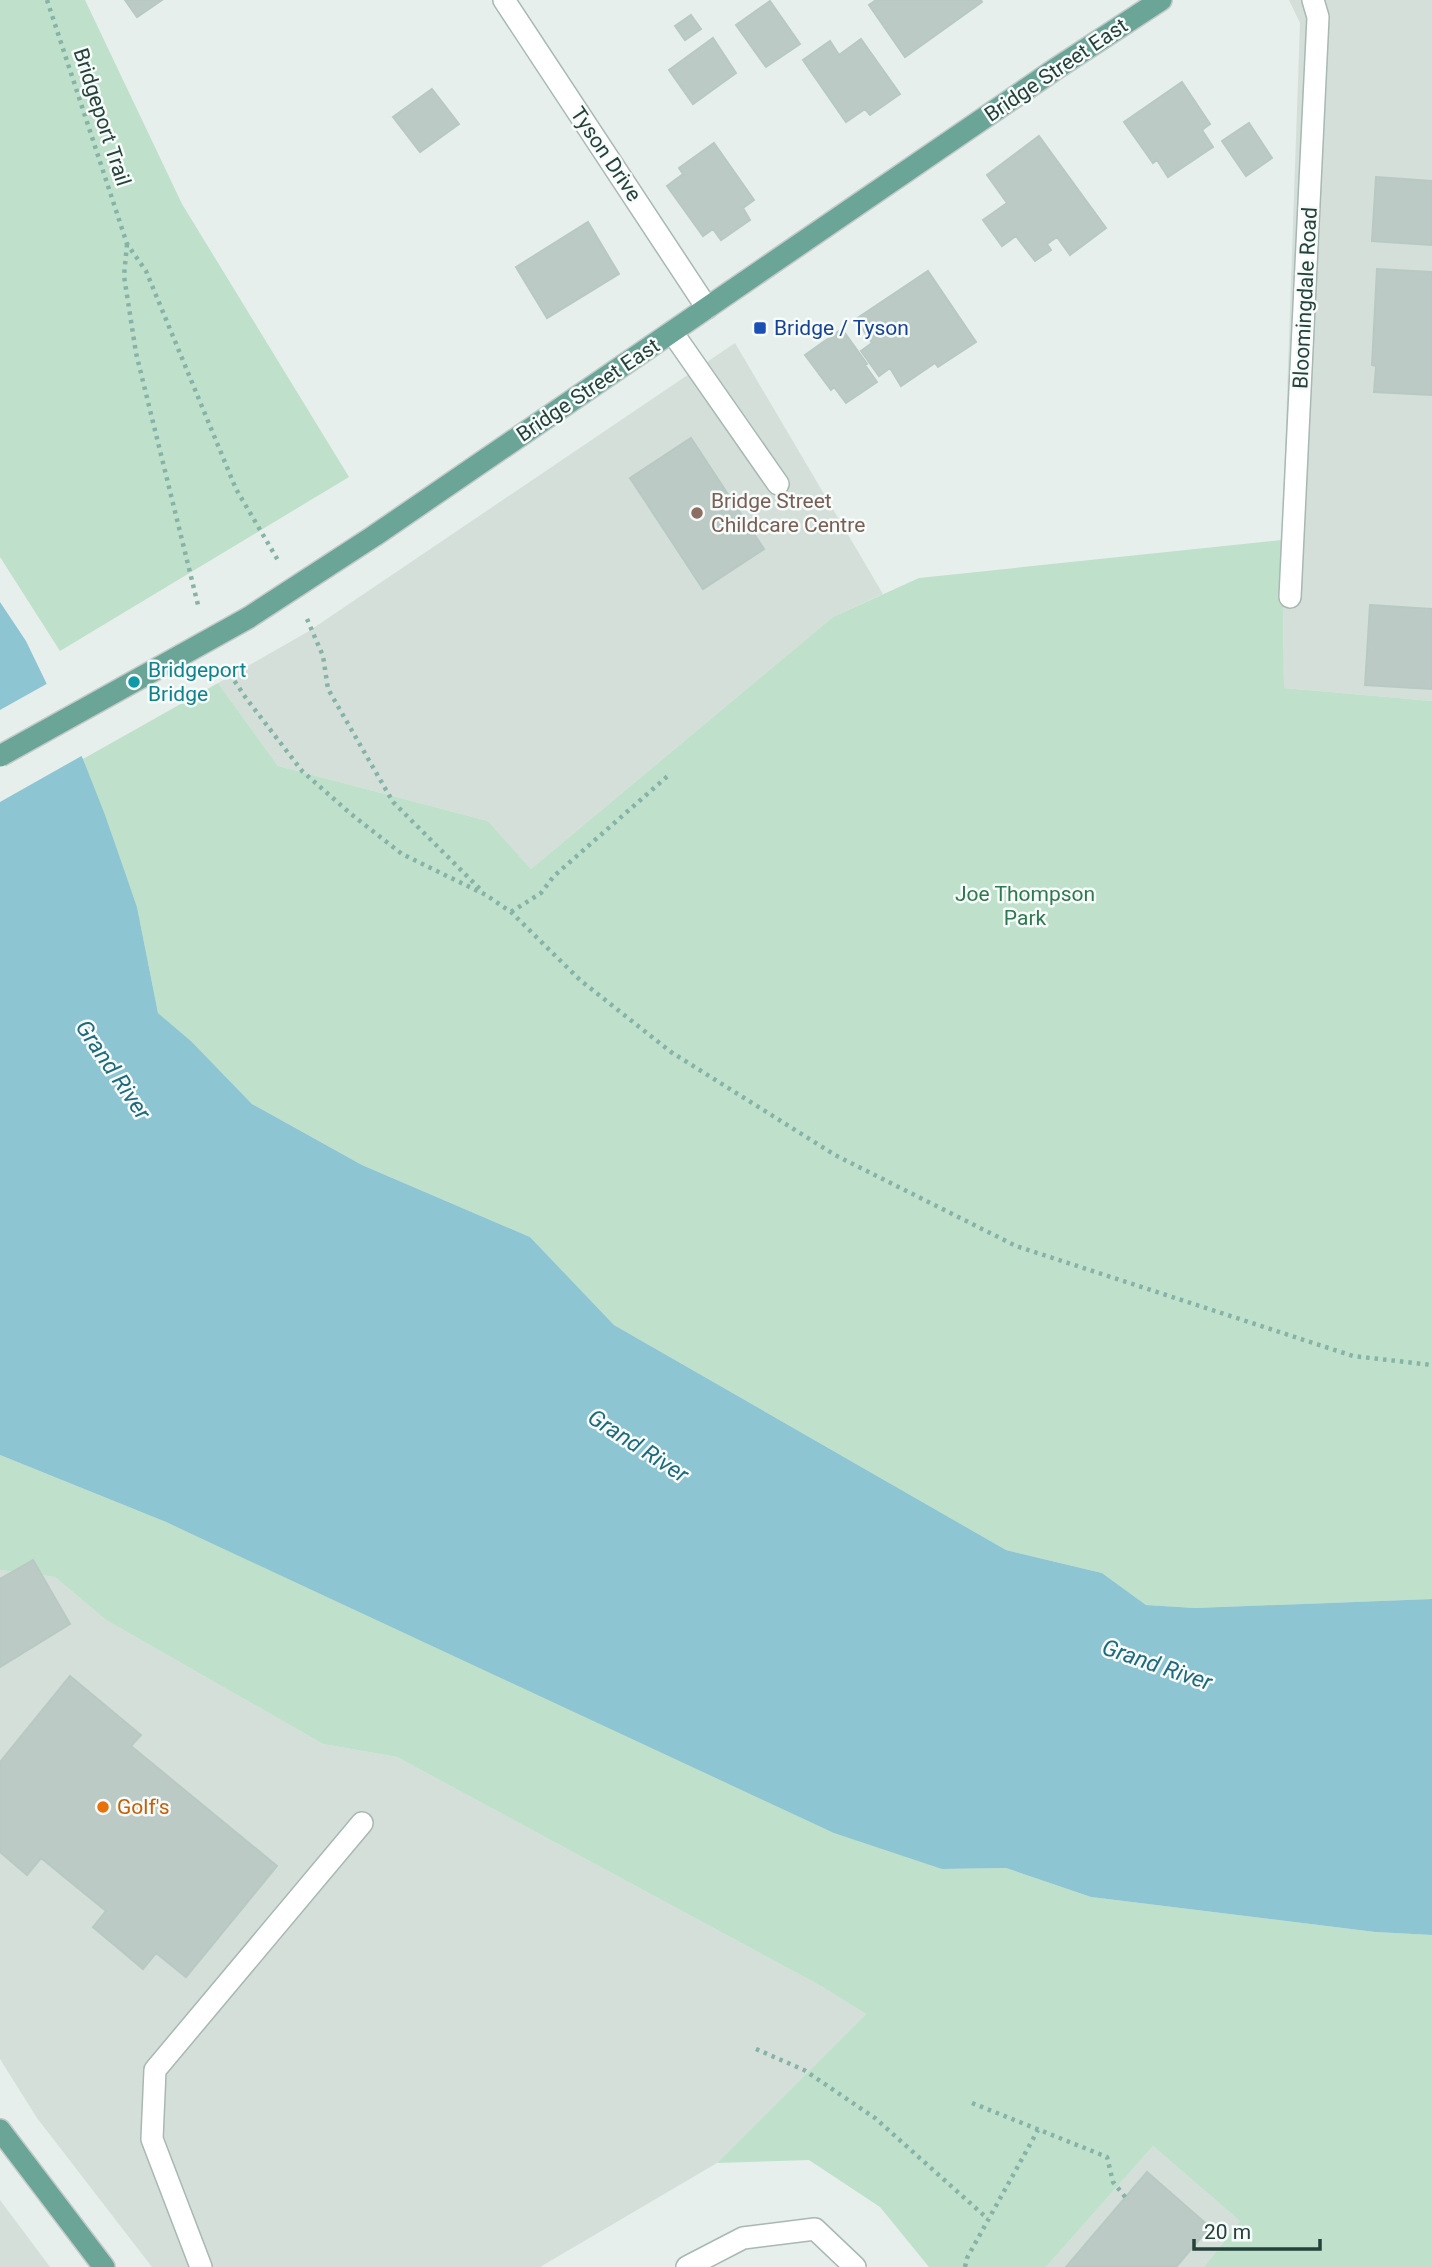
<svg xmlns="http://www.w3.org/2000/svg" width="1432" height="2267" font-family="Roboto,sans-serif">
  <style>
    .built { fill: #d4dfda }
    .green { fill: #bfe0ca }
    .water { fill: #8ec5d3 }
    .pier { fill: #e6efeb }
    .building { fill: #bbcac5; stroke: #b8c9c3; stroke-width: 2 }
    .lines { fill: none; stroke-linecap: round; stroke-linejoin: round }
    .minor-casing { stroke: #a8b8b3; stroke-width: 24 }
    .major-casing { stroke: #c2cac8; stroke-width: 24 }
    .path { stroke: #86b3a7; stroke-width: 4.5; stroke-dasharray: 3.5 5; stroke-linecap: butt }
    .minor { stroke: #fff; stroke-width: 21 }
    .major { stroke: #6aa598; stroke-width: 21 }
    .major-bridge-casing { stroke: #c2cac8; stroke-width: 24; stroke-linecap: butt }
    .major-bridge { stroke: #6aa598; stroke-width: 21 }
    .transit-dot { fill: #1a4fb4; stroke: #f7fbf9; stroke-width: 2.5 }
    .education-dot { fill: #8d6e63; stroke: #f7fbf9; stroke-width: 2.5 }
    .culture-dot { fill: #0f9aa8; stroke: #f7fbf9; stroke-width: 2.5 }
    .food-dot { fill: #e8710a; stroke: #f7fbf9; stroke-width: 2.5 }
    .labels { text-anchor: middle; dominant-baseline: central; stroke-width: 5; stroke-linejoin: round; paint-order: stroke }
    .street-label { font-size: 21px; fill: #24423b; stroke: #f7fbf9 }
    .transit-label { font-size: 21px; fill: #164399; stroke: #f7fbf9; text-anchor: start }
    .education-label { font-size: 21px; fill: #785e54; stroke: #f7fbf9; text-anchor: start }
    .culture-label { font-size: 21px; fill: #0d838f; stroke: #f7fbf9; text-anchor: start }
    .park-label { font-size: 21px; fill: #2e794f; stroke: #f7fbf9 }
    .food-label { font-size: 21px; fill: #c56008; stroke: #f7fbf9; text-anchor: start }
    .water-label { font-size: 23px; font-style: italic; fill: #1d6a7f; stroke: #f7fbf9 }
  </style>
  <rect width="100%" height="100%" fill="#e6efeb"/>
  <path class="built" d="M1289,0H1432V701L1284,688L1282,540L1300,23Z
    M735,343L883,594L833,617L531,869L488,821L278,766L218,683L309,631Z
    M0,1570L55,1577L106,1620L323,1744L397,1757L821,1986L866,2014L717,2163L540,2267H152L37,2118L0,2059Z
    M1153,2146L1240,2221L1204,2267H1046Z
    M0,2200L50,2267H0Z"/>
  <path class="green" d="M0,0H85L182,204L349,477L60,651L0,557Z
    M1282,540L1284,688L1432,701V1599L1195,1608L1146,1605L1102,1573L1006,1550L614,1325L530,1237L362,1165L252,1104L191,1041L158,1013L137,907L83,759L218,683L278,766L488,821L531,869L833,617L919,578Z
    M0,1455L166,1522L942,1869L1006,1868L1091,1897L1375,1932L1432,1935V2267H1204L1240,2221L1153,2146L1046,2267H929L880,2207L809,2160L717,2163L866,2014L821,1986L397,1757L323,1744L106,1620L55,1577L0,1570Z"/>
  <path class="water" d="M0,602L26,641L83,759L105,815L137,907L158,1013L191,1041L252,1104L362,1165L530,1237L614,1325L1006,1550L1102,1573L1146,1605L1195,1608L1432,1599V1935L1375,1932L1091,1897L1006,1868L942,1869L834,1833L166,1522L0,1455Z"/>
  <path class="pier" d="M50,682L85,754L0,802V710Z"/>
  <path class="building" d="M125,0H162L137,17Z
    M876,0H981L982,2L905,57L869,5Z
    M770,1L800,44L766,67L736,25Z
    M691,15L701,29L685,40L675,26Z
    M713,38L736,73L693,104L669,70Z
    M861,39L900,94L870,115L865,109L846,122L803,60L830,41L839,55Z
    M1182,82L1210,124L1202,130L1213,147L1168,177L1157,160L1153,163L1124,122Z
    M432,89L459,124L420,152L393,117Z
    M1249,123L1272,158L1246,176L1222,141Z
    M1039,136L1106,228L1070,255L1057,237L1047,244L1051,250L1035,261L1016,236L1002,246L983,220L1007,203L987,175Z
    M714,143L754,200L743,208L750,220L721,240L713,229L703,236L667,186L683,174L679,168Z
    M1376,177L1432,181V245L1372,241Z
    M588,222L619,274L547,318L516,267Z
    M1377,269L1432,272V395L1374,392L1376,366L1372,365Z
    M928,271L976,342L938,367L935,363L901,386L890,368L879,376L861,351L872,343L856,319Z
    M842,329L867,364L865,365L877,382L846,403L834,387L831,390L805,355Z
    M691,438L764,549L703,589L630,478Z
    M1370,605L1432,609V689L1365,685Z
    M33,1560L70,1624L0,1667V1579Z
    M70,1676L141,1735L131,1746L277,1866L186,1977L156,1953L143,1969L93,1927L106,1911L41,1858L27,1875L0,1852V1762Z
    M1147,2172L1210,2227L1176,2267H1066Z"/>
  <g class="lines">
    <g class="minor-casing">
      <path id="minor" d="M504,0L707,308
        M672,332L778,484
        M1290,597L1318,17L1313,0
        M201,2267L152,2139L155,2070L362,1823
        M687,2267L743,2238L815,2229L855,2267"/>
    </g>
    <g class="major-casing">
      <path id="major" d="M248,618L374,536L1057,68L1161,0
        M0,2130L104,2267"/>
    </g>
    <path class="path" d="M47,0L127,244L146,271L236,489L279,562
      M127,244L124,276L136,353L199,609
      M307,619L323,656L328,689L393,802L483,892
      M225,667L246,698L302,771L351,814L402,854L486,895L511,912L580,980L671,1052L835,1155L1016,1246L1353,1356L1432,1365
      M511,912L541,893L554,876L670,774
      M756,2049L804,2070L875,2118L988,2219
      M972,2103L1107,2157L1113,2182L1126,2198
      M965,2267L967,2258L1038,2130"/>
    <use href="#minor" class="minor"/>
    <use href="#major" class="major"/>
    <g class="major-bridge-casing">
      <path id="major-bridge" d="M0,756L248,618"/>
    </g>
    <use href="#major-bridge" class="major-bridge"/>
  </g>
  <rect class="transit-dot" x="753" y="321" width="14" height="14" rx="3.5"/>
  <circle class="education-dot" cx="697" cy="513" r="7"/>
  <circle class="culture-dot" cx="134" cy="682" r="7"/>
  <circle class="food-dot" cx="103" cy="1807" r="7"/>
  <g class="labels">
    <g class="street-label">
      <text transform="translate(1056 70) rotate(-34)">Bridge Street East</text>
      <text transform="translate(102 117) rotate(72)">Bridgeport Trail</text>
      <text transform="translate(606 154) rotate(56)">Tyson Drive</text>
      <text transform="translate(1305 298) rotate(-87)">Bloomingdale Road</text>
      <text transform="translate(588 390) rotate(-34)">Bridge Street East</text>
    </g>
    <g class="transit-label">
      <text x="774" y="328">Bridge / Tyson</text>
    </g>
    <g class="education-label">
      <text x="711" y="501">Bridge Street<tspan x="711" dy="24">Childcare Centre</tspan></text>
    </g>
    <g class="culture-label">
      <text x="148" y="670">Bridgeport<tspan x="148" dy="24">Bridge</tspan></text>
    </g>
    <g class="park-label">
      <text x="1025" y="894">Joe Thompson<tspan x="1025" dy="24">Park</tspan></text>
    </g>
    <g class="food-label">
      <text x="117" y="1807">Golf's</text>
    </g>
    <g class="water-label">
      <text transform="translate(113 1070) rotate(56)">Grand River</text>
      <text transform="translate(638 1446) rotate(33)">Grand River</text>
      <text transform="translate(1157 1665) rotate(19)">Grand River</text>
    </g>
  </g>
  <path d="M1194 2239v10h126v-10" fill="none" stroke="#24423b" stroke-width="3.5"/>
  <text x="1204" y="2239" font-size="21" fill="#24423b" stroke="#f7fbf9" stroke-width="5" paint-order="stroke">20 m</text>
</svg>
